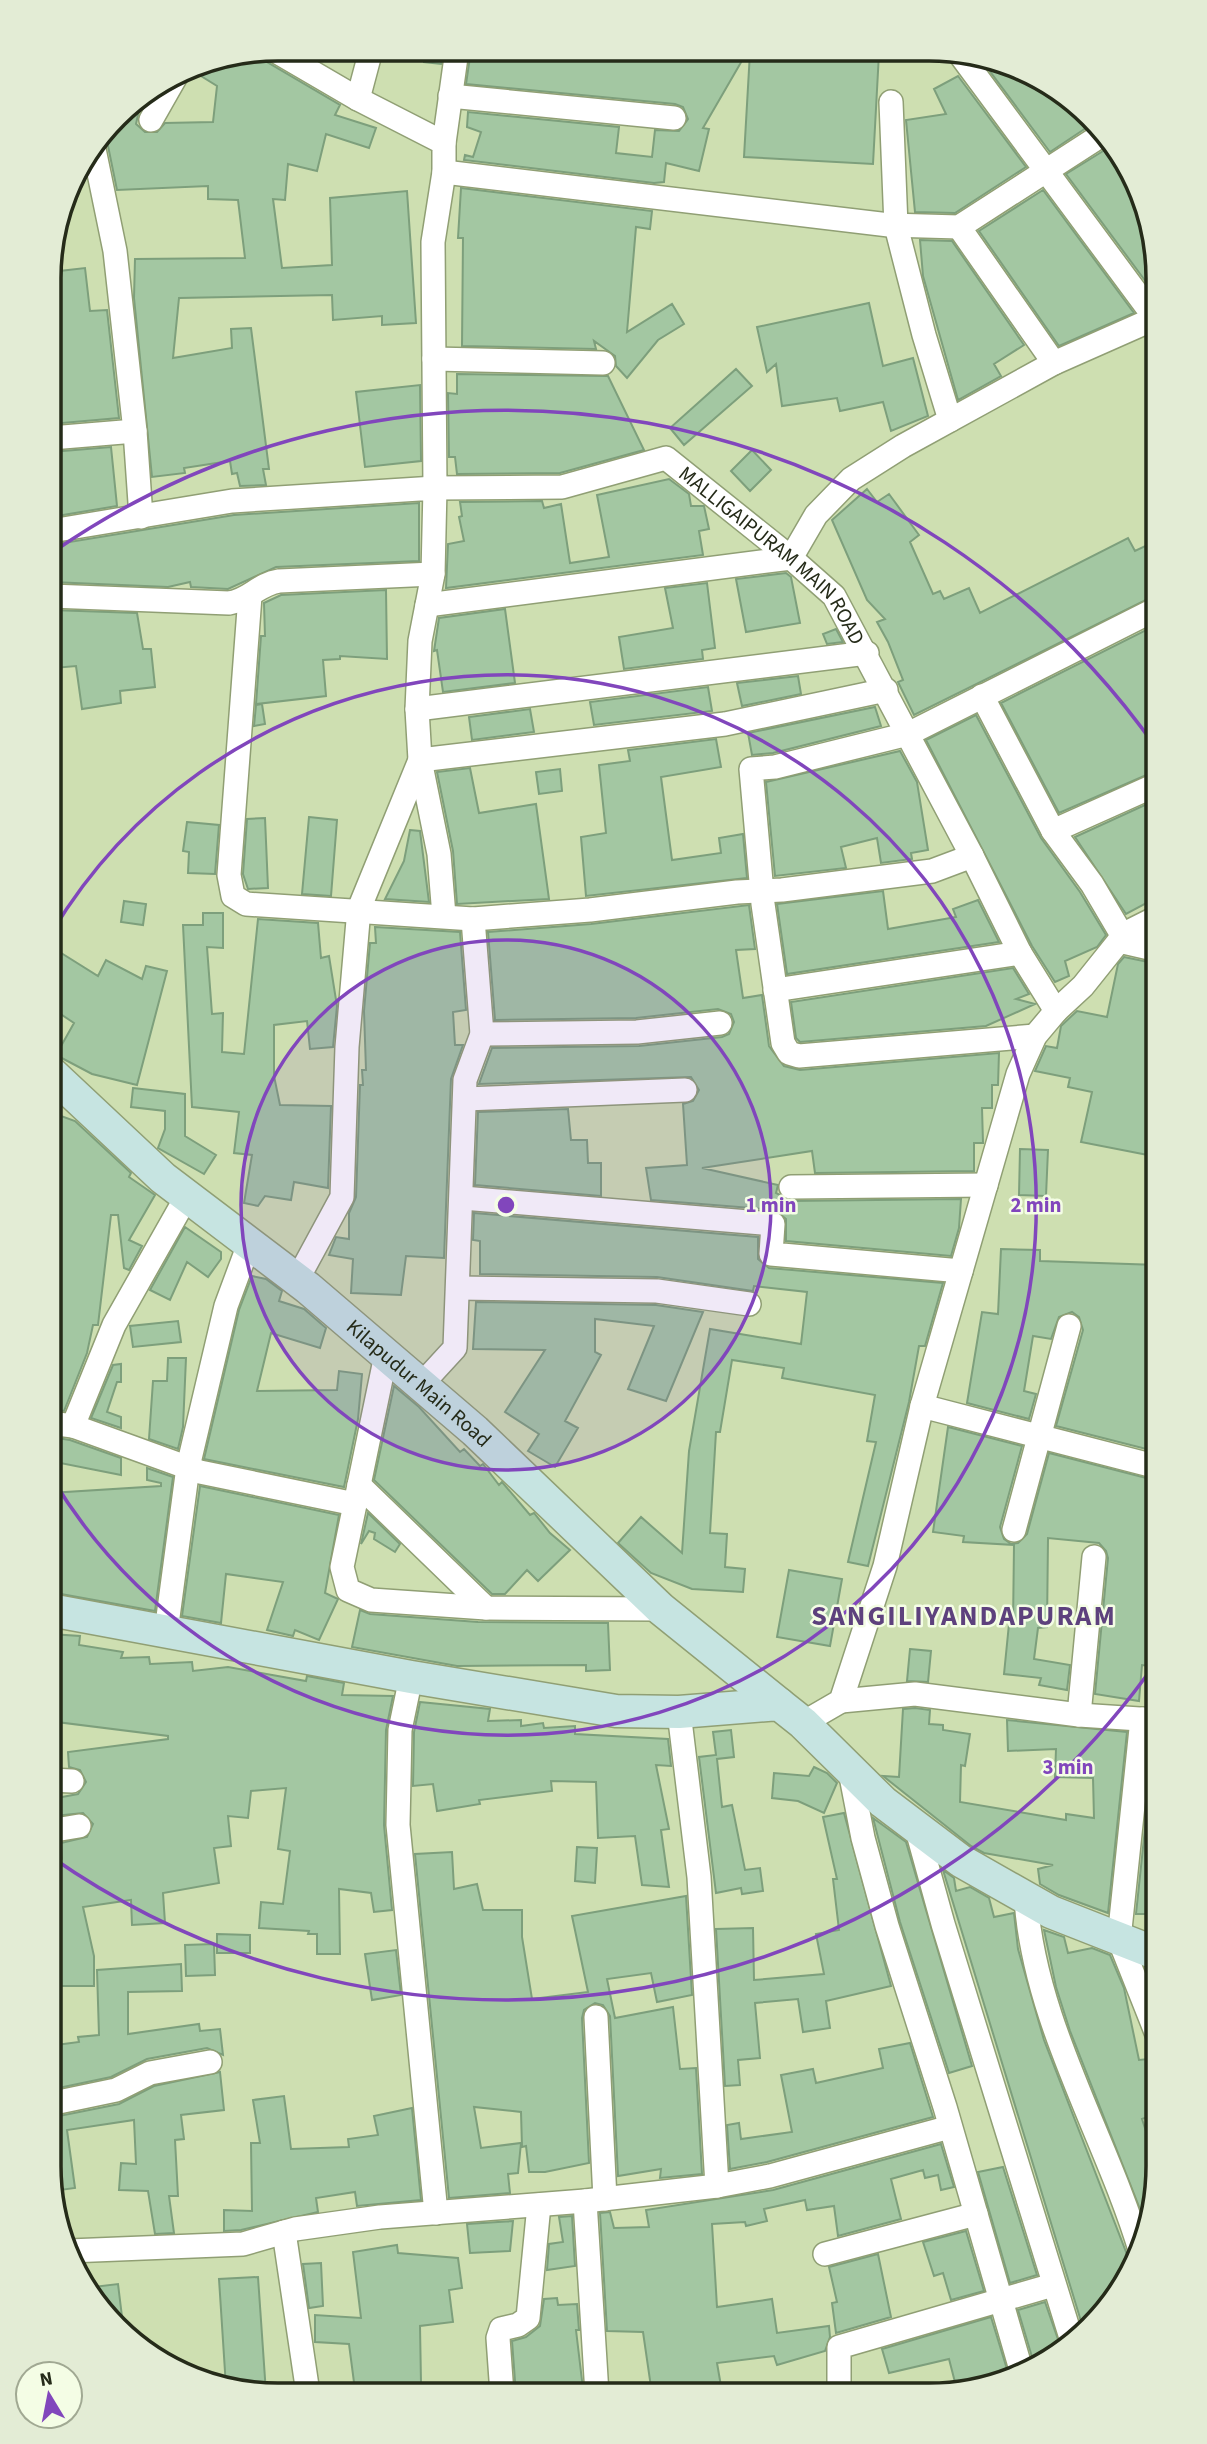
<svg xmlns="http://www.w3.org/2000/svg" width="1207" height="2444" font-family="'Source Sans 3',sans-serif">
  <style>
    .building { fill: #a3c7a2; stroke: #7d9f7c; stroke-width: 2 }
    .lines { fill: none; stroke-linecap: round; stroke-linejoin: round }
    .street-casing { stroke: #909f74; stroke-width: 26 }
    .secondary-casing { stroke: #909f74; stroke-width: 35 }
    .street { stroke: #fff; stroke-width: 23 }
    .secondary { stroke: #c6e4e1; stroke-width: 32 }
    .ring { fill: none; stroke: #8146bc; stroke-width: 3.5 }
    .labels { text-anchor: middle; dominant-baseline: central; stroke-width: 5; stroke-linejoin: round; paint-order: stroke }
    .street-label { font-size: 21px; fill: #252b19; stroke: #f4fde5 }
    .district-label { font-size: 28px; font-weight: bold; letter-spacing: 2px; fill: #5d417d; stroke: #f4fde5 }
    .rim { fill: none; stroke: #252b19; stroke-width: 3.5 }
    .centre { fill: #8146bc; stroke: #f4fde5; stroke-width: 3.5 }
    .ring-label { font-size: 21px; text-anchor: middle; font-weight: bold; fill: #8146bc; stroke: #f4fde5; stroke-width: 5; stroke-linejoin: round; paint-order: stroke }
  </style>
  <rect width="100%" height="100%" fill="#cedfb1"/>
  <path class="building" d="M424,50H443L441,64L424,62Z
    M471,50L529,51L747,52L703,128L709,129L699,171L666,163L664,182L654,183L464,160L465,155L473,157L481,132L467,127L468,112L619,127L616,153L652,157L655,130L679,131L688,119L683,107L675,104L466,84Z
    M261,52L267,62L340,105L335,115L376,128L369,148L326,134L317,171L288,164L285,200L273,199L282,268L332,265L330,198L407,191L416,323L382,325V316L333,320L332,295L179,298L173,358L232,348L231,329L251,328L269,469H263L266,485L240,486L237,473L232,474L230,461L184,468L185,473L152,477L134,298L135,259L245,258L238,200L208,199V186L117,190L108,146L102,138L127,106L142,97L136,124L145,132H157L165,123L213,122L217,86L188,68Z
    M750,52L879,53L873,164L744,157Z
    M987,60L1080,106L1092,124L1050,152L983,62Z
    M958,76L1026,167L955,213L915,212L906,120L946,114L934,89Z
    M1108,148L1146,205L1158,278V298L1066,174Z
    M461,188L652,211L650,229L636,227L627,332L672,304L684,324L658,340L627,378L616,366L615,356L594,341L596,349L462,346L463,238H458Z
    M1043,190L1134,313L1059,346L979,231Z
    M920,240L952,241L1024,345L994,364L1001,376L958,400L923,276Z
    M85,268L90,311L107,310L119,418L51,424V272Z
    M869,303L883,366L913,358L928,416L891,431L883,402L840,411L837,398L782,406L776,364L767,372L757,327Z
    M736,369L752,386L684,445L670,428Z
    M457,374L608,376L644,450L560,473L457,474L455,457H449L448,393L457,394Z
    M420,385L421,461L365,467L356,392Z
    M111,447L117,506L51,517V452Z
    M752,450L771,470L750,491L731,471Z
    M669,479L689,494L691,506H704L709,529L699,531L703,555L446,588L448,544L464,541L459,517L462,516L460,502L542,501L544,508L561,504L570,563L609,557L597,495Z
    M867,489L877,502L889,494L919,535L910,542L933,594L940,591L944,599L969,588L980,613L1128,538L1135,551L1158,540V594L914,715L898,682L903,680L888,642L877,622L885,619L867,600L832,520Z
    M419,503V561L276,567L228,589L191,587L190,582L168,587L51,582V545L234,515Z
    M786,573L791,577L800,623L746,632L736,579Z
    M707,583L715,648L702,650L703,659L624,669L619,637L673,628L665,588Z
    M386,590L387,659L340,656V659L323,660L326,696L256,704L261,636H265L264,603L281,595Z
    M505,609L515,683L443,692L437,650L434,651L439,618Z
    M51,610L137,613L143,649H151L155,687L120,691L121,703L82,709L76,666L54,668Z
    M1158,624V770L1059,813L1001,703Z
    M836,629L843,642L827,644L823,634Z
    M798,676L801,694L742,706L737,683Z
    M708,687L712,711L594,725L590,702Z
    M262,704L265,724L254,726L256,705Z
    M875,707L881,726L773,753L752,755L748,733Z
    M530,709L534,732L472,740L469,717Z
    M976,715L1041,838L1080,892L1106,935L1097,947L1065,961L1069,976L1055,982L1032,946L926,740Z
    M716,739L721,767L661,777L672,860L721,853L719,838L743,834L747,878L586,896L581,837L606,833L599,765L630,761L628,750Z
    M900,751L917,782L928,850L911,853L912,859L881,863L877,838L841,847L846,868L775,876L766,782Z
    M470,768L479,813L536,804L549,899L457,904L453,851L437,772Z
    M560,769L562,791L539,794L536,772Z
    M1158,799V897L1126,914L1075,837Z
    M309,817L337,820L331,896L302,894Z
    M265,818L268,888L248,889L243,874L247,819Z
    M187,822L219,825L215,874L188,873L189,852L183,851Z
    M410,830L420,831L429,902L385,899L404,861Z
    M883,891L888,929L956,917L953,909L978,900L999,942L787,974L777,904Z
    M124,901L146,904L143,925L121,922Z
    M749,905L755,949L736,950L743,998L762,995L769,1046L784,1066L800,1070L999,1053L998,1085H992V1108H982L983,1143H974V1171L815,1173L812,1151L702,1168L778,1185L776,1193L791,1201L961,1199L959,1228L951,1256L786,1241V1219L775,1210L651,1200L646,1168L687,1165L683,1104L693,1101L699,1090L691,1077L479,1084L492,1048L639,1046L722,1037L729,1034L734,1022L731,1014L718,1009L636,1018L495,1020L488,932L591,924Z
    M203,913H223V948L207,947L212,1014L223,1013L222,1052L244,1054L258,919L318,923L321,958L329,956L337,1006L333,1047L310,1049L307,1021L274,1025V1076L280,1105L331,1106L328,1188L294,1182L291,1200L265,1196L258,1206L244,1203L252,1155L234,1153L239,1112L192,1107L183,925H203Z
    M375,927L460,932L466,1010L453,1012L455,1045H463L451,1079L444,1258L406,1256L401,1295L351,1293L353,1259L329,1255L336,1237L349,1239V1213L356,1197L360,1085H363L362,1070H366L364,1011L370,943H376Z
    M50,946L98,976L106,960L142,979L146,966L167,971L137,1085L92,1074L56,1055L74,1023L50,1007Z
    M1124,957L1158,964V1157L1081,1142L1092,1092L1068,1087L1070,1078L1035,1071L1046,1046L1057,1048L1061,1026L1077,1011L1107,1017L1118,964Z
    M1013,968L1029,994L1016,999L1035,1004L986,1026L800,1042L796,1038L791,1002Z
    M133,1088L185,1094V1136L216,1155L204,1174L158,1148L165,1129V1111L131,1107Z
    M568,1109L571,1140H587L588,1163H601V1196L475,1185L478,1112Z
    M50,1112L75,1121L131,1173L129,1177L155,1195L129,1240L142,1246L129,1270L124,1268L118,1215H111L98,1325H93L87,1353L64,1411L51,1409L50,1389V1186L57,1170L50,1168Z
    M1020,1149L1048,1150L1046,1196L1019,1195Z
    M474,1213L758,1237V1259L769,1268L943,1283L925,1346H919L909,1402L868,1566L848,1562L876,1442L867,1441L875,1395L782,1378L784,1368L732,1360L720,1432H716L710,1533L727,1534L725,1567L745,1569L743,1592L692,1589L651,1573L618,1543L641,1517L682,1553L689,1451L710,1329L801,1344L807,1292L754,1286L753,1291L657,1277L480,1274V1241L473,1240Z
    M185,1227L221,1252V1259L208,1277L187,1262L170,1300L150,1290Z
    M1001,1249L1040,1250V1261L1158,1265V1452L1056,1426L1083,1330L1079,1317L1072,1312L1059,1317L1051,1339L1033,1336L1024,1391L1036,1394L1029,1419L967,1403L982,1312L998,1314Z
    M252,1276L266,1279L282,1291L279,1301L304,1309L326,1328L320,1348L271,1333L257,1391L337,1390L339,1371L362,1374L358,1419L344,1487L204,1459L239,1310Z
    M476,1302L656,1305L703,1312L666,1401L628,1389L654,1326L595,1319V1352L601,1355L565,1421L578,1428L555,1467L528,1451L539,1434L505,1412L545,1350L473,1349Z
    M178,1321L181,1342L133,1347L130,1326Z
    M168,1358H186L183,1427L178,1449L149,1439L153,1381H167Z
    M121,1364V1382H117L107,1412L121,1417V1428L91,1418L113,1365Z
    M394,1386L419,1407L460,1452L464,1449L480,1466L483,1464L499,1485L502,1482L530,1515L534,1513L550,1533L570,1550L538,1581L527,1570L505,1594H492L374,1480Z
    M948,1427L1022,1446L1000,1527L1004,1539L1011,1544L1018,1543L1027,1534L1049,1453L1158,1481V1667L1142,1665L1139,1701L1095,1694L1108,1558L1106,1551L1099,1543L1048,1538L1047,1627L1038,1628L1034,1659L1070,1665L1067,1690L1039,1685L1041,1678L1004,1674L1009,1624L1013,1625L1014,1545L963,1542L964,1536L933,1532Z
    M50,1437L70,1440L121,1458V1475L50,1461Z
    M147,1468L173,1477L155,1611L50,1592V1493L161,1486V1483L147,1480Z
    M200,1486L339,1515L325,1593L338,1599L319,1640L295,1630L293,1636L267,1630L283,1582L226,1574L221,1623L182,1616Z
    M368,1513L400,1544L395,1552L374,1539L375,1533L369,1531L361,1544Z
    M789,1570L842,1579L830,1646L777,1637Z
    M360,1610L370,1614L478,1622L608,1623L610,1670L586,1671V1665L457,1666L352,1647Z
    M50,1634L80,1636L79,1645L123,1652L121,1658L149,1657L150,1664L192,1662L193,1671L228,1667L306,1681L307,1676L344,1683L342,1695L393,1696L386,1730L384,1825L392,1910L374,1912L371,1893L339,1889L340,1954H317V1934H308L309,1931L259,1928L261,1902L283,1904L290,1851L278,1849L286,1788L251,1791L248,1818L228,1816L231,1846L214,1848L219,1883L163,1893L165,1923L132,1925L131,1900L83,1907L94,1956V1986H49V1865L62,1859L61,1843L87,1837L93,1824L83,1813L54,1816L51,1799L78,1794L86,1782L80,1770L69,1767L68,1752L168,1739V1736L49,1721Z
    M910,1649L931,1651L928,1682L907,1681Z
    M420,1702L490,1709L488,1721L521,1720V1726L543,1723L544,1728L575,1726V1734L668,1739L671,1766L656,1765L669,1829L661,1830L669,1887L642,1885L635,1836L598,1838L596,1782L551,1781L552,1791L479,1800L480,1804L437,1811L433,1784L413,1786L414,1732Z
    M915,1708L930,1710L929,1724L943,1725V1730L970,1734L965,1766L961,1765L960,1802L1066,1820V1814L1094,1818L1093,1778L1055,1777L1056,1749L1008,1751L1007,1720L1127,1732L1108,1913L1059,1895L1040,1884L1038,1869L1053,1865L984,1853L971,1846L883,1776L899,1777L903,1709Z
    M731,1730L734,1757L717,1759L722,1807L732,1805L745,1870L760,1868L763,1891L742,1894L741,1888L716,1893L699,1757L716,1755L713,1732Z
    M1158,1733V1914H1136L1155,1734Z
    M814,1767L827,1773L837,1783L824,1813L798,1801L772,1798L774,1773L809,1776Z
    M844,1813L891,1986L826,2001L830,2028L803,2032L798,1999L755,2003L760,2058L738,2060L740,2085L725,2086L716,1929L753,1928L754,1980L824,1974L816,1934L839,1930L833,1879H837L823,1817Z
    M873,1818L906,1842L972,2066L949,2073L900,1922Z
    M577,1847L597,1848L595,1883L575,1881Z
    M452,1852L454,1889L477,1884L483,1910H522V1937L532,1999L588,1992L572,1916L686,1896L692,1995L657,2002L651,1973L607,1979L615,2018L673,2007L680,2069L696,2068L702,2174L660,2178L661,2169L618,2176L610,2016L603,2005L595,2003L584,2010L582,2018L589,2163L545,2172H529L526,2146L522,2147L521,2112L474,2107L481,2148L521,2143L518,2173L508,2174L510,2193L449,2198L415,1854Z
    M943,1870L954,1878L956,1891L970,1887L989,1898L994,1917L1014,1913L1018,1949L1044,2040L1128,2257L1134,2265L1110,2306L1084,2331Z
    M1044,1930L1064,1937L1068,1953L1092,1948L1110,1955L1124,1988L1139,2060L1158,2058V2114L1142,2119L1157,2165V2181L1147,2227L1070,2031L1056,1987Z
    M217,1934L250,1935V1953H217Z
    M214,1944L215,1975L186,1976L185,1945Z
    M396,1950L401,1995L372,2000L365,1954Z
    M181,1964L182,1991L128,1992V2034L199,2024L200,2031L220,2029L223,2055L207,2048L147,2059L111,2077L49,2090V2046L79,2042L78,2037L99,2035L97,1970Z
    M910,2043L933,2117L767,2162L730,2169L727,2125L739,2123L741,2139L792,2132L781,2075L813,2069L816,2083L883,2068L879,2049Z
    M220,2072L224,2110L181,2115L184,2139L175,2140L178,2196H169L174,2233L155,2234L148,2191L119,2190L121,2163L136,2164L134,2120L67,2130L75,2188L53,2191L49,2166V2118L119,2104L154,2086Z
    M284,2096L291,2149L349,2147L348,2139L378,2135L374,2116L412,2108L421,2200L357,2206L355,2192L316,2198L318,2212L241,2230L224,2231V2210L252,2211L251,2143H260L253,2100Z
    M941,2144L954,2187L941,2190L938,2175L925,2178L923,2170L891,2179L901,2219L838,2236L834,2206L807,2210L805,2200L764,2209L767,2221L746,2226L745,2222L712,2224L717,2307L772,2299L777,2333L829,2326L830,2337L825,2351L777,2365L774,2356L717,2363L721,2386L652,2394L643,2332L607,2331L600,2213L610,2212L614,2228L649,2227L646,2210L773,2190Z
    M1003,2167L1037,2275L1010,2283L978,2172Z
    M572,2216L575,2266L547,2270L549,2244L563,2242L559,2217Z
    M513,2221L510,2251L470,2253L467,2224Z
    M966,2231L984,2291L951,2300L943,2273L934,2276L923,2242Z
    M397,2245L398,2253L458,2258L462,2288L449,2290L453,2322L420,2326L421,2383L376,2385L355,2390L349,2344L315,2342V2315L361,2318L353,2252Z
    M878,2254L891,2317L836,2333L832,2303L837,2302L829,2267Z
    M321,2263L323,2306L309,2308L303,2264Z
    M258,2277L266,2393H248L226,2387L219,2279Z
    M118,2284L124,2333L93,2287Z
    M557,2298L558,2305L577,2304L579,2330H576L583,2389L516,2394L512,2341L526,2337L540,2326L544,2299Z
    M1045,2302L1062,2351L1035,2367L1018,2310Z
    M991,2317L1010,2379L957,2390L949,2359L889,2373L882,2349Z"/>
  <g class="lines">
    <g class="street-casing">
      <g id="street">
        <path id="s1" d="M274,50L358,99L444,143V172L433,242L435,488L562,487L666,458L791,558L834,596L972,856L1020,953L1056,1011"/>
        <path d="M959,53L1155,318"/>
        <path d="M450,96L674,118"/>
        <path d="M358,99L371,50"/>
        <path d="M891,102L896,226L924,335L950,420"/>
        <path d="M151,120L176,76"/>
        <path d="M444,143L457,50"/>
        <path d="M94,149L115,251L135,431"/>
        <path d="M444,172L889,225L959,227L1100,136"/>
        <path d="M959,227L1054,363"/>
        <path d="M434,359L603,363"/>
        <path d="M51,438L135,431L141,517"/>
        <path d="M51,531L232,501L435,488L433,574L420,641L417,709L420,760L439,854L444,916"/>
        <path d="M51,596L229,603C250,600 258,584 279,581L433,574"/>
        <path d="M250,596L229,875L233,896L246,904L473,919L590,910L737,892L782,890L932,871L972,856"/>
        <path d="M427,605L791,558L816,515L851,479L903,446L1054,363L1158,317"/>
        <path d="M982,696L1053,831L1158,784"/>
        <path d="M417,709L867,653"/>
        <path d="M1053,831L1092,884L1122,935"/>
        <path d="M1119,941L1122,935L1158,917"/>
        <path d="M775,990L1020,953"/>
        <path d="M482,1034L637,1032L720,1023"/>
        <path d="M1035,1036L799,1056L789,1053L783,1043L763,904L751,769L775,767L908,734L1158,608"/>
        <path d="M465,1099L685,1090"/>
        <path d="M791,1187L986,1185"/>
        <path d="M463,1198L773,1224L771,1254L961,1271"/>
        <path d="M297,1280L342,1197L347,1047L359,909L420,760L725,724L886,690"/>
        <path d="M458,1288L657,1291L749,1304"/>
        <path d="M386,1355L342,1567L348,1590L371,1600L486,1608L661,1609"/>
        <path d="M421,1385L455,1348L465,1080L482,1034L473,919"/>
        <path d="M922,1406L1158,1467"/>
        <path d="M50,1423L73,1426L114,1325L187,1196"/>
        <path d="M73,1426L200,1472L355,1504"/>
        <path d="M359,1485L486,1608"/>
        <path d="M1014,1530L1069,1326"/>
        <path d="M166,1632L188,1467L226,1306L249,1244"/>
        <path d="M411,1677L400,1730L398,1825L436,2213"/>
        <path d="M841,1701L915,1694L1079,1715L1155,1720"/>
        <path d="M679,1712L699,1877L717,2186"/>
        <path d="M1079,1715L1094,1557"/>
        <path d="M1142,1719L1119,1939L1158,2037"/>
        <path d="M803,1723L841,1701L885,1566L922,1406L1018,1074L1035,1036L1056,1011L1083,986L1119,941L1158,950"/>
        <path d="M850,1771L863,1838L887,1926L945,2107L1022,2373"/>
        <path d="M49,1780L72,1781"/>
        <path d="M917,1830L943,1924L1072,2341"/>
        <path d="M49,1831L79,1826"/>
        <path d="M1026,1900C1035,2024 1106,2136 1141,2253"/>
        <path d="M596,2017L605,2199"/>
        <path d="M49,2104L116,2090L150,2073L210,2062"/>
        <path d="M585,2201L597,2394"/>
        <path d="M284,2232L308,2393"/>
        <path d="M69,2251L243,2244L295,2229L380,2217L585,2201L717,2186L770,2176L950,2127"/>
        <path d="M825,2254L976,2214"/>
        <path d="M502,2394L498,2338L501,2329L518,2325L528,2318L539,2205"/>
        <path d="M839,2395V2347L1053,2285"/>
      </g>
    </g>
    <g class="secondary-casing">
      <g id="secondary">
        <path id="s2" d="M50,1072L163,1178L308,1288L475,1431L661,1609L779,1704"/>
        <path d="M50,1610L411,1677L616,1711L679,1712L779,1704L803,1723L883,1802L961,1861L1051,1912L1158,1954"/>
      </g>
    </g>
    <use href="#street" class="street"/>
    <use href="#secondary" class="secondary"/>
  </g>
  <circle cx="506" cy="1205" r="265" fill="#8146bc" fill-opacity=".12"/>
  <g class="ring">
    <circle cx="506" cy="1205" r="265"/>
    <path d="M52 932A530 530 0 1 1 52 1478"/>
    <path d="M1157 1661A795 795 0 0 1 50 1856M56 550A795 795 0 0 1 1157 749"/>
  </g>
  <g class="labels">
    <g class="street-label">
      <text stroke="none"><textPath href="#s1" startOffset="920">MALLIGAIPURAM MAIN ROAD</textPath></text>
      <text stroke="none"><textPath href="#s2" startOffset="483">Kilapudur Main Road</textPath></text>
    </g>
    <g class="district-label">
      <text x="964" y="1616">SANGILIYANDAPURAM</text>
    </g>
  </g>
  <path d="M0 0H1207V2444H0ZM278 61H929A217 217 0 0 1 1146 278V2166A217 217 0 0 1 929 2383H278A217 217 0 0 1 61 2166V278A217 217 0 0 1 278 61Z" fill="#e3ecd5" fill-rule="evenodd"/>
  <path class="rim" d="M278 61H929A217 217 0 0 1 1146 278V2166A217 217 0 0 1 929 2383H278A217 217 0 0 1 61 2166V278A217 217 0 0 1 278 61Z"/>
  <circle cx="506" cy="1205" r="10" class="centre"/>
  <g class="ring-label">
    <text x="771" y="1212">1 min</text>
    <text x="1036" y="1212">2 min</text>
    <text x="1068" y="1774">3 min</text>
  </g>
  <g transform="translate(49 2395) rotate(350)"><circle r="33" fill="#f4fde5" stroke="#a1a993" stroke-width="2"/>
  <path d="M0-5L12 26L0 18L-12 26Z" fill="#8146bc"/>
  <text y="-10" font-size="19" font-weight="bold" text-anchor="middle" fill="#252b19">N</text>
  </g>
</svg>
